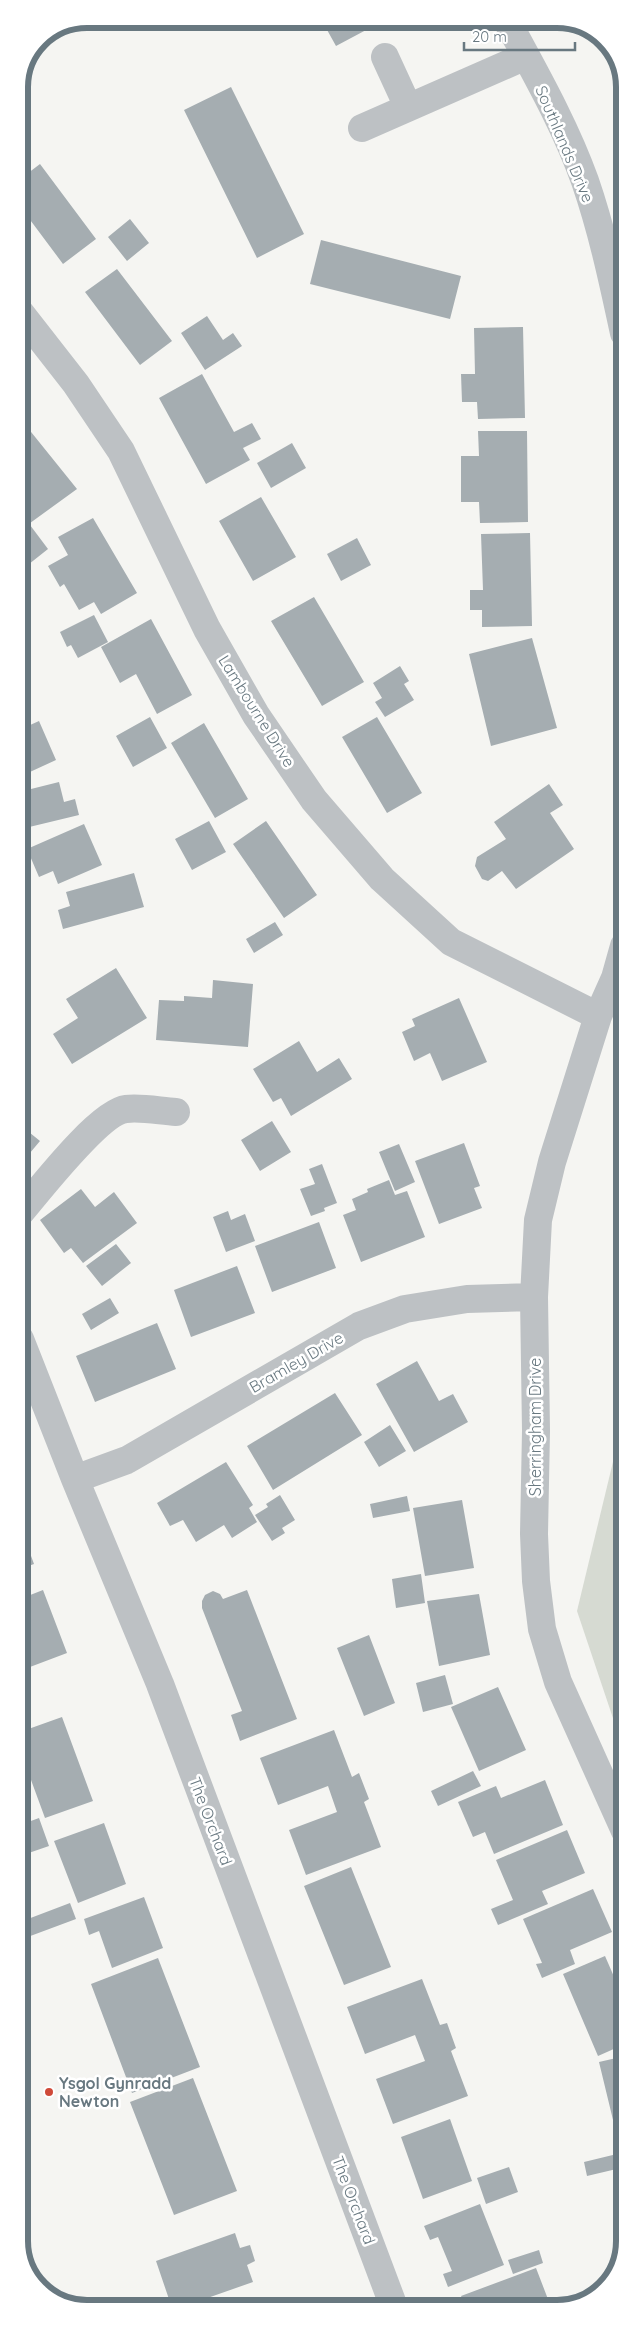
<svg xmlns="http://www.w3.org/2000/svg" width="644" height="2327" font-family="Quicksand,sans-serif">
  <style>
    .green { fill: #d6dad2 }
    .building { fill: #a5adb1 }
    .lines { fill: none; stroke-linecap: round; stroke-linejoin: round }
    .minor { stroke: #bdc1c4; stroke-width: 28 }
    .poi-dot { fill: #cf4a39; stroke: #fff; stroke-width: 2 }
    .labels { text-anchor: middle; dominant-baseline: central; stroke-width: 5; stroke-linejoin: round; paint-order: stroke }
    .street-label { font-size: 16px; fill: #687880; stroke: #fff }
    .poi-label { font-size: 16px; font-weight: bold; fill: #687880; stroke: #fff; text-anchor: start }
    .rim { fill: none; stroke: #687880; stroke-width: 6 }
  </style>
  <rect width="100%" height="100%" fill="#f5f5f2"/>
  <path class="green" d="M625,1412V1754L577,1611Z"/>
  <path class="building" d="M114,19H165L163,30Z
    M321,19H382L383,21L336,46Z
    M231,87L304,234L257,258L184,110Z
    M40,164L96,239L63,264L19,205V180Z
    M130,219L149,243L127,261L108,237Z
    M321,240L461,276L450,319L310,284Z
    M117,269L172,341L140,365L85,292Z
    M207,316L223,340L233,333L242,346L205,370L181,333Z
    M523,327L525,418L478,419L477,402H462L461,374H475L474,328Z
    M202,374L234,432L252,423L261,439L243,448L250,460L206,484L159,398Z
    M19,417L77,489L26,526L19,517V508L25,504L19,495Z
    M478,431H527L528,522L480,523L479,502H461V456H479Z
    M292,443L306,468L271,488L257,463Z
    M261,497L296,557L253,581L219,521Z
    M93,518L137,593L101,614L94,602L79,610L64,584L60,587L48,566L68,555L58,537Z
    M30,525L48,549L19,572V533Z
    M530,533L532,626L482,627V610H470V590H483L481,534Z
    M357,538L371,565L341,581L327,554Z
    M314,597L364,682L322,706L271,621Z
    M94,615L108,642L78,658L71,645L67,647L60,632Z
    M151,619L192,695L157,714L136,674L120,683L101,647Z
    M532,638L557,728L491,746L469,654Z
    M400,666L409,681L404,684L414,700L385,717L375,702L382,698L373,683Z
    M150,717L167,748L133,767L116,736Z
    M377,717L422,793L387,813L342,737Z
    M39,721L56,760L19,777V730Z
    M204,723L248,799L215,818L171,743Z
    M59,782L64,802L75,799L79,815L21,829L19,792Z
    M549,784L563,805L550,813L574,849L516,889L502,871L488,881L482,879L475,866L477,857L506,839L494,822Z
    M209,821L226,852L192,870L175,839Z
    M266,821L317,895L284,918L233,844Z
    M84,824L102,865L58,884L53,871L39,877L27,849Z
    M134,873L144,907L63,929L58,910L70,906L66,892Z
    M275,922L283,935L254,953L246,939Z
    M116,968L147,1018L72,1064L53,1034L78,1018L66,999Z
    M213,980L253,984L248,1047L156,1040L159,1000L184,1001V996L212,998Z
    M459,998L487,1062L442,1081L430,1053L414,1061L402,1032L415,1026L412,1019Z
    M299,1041L317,1072L339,1058L352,1079L291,1116L281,1098L273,1102L253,1069Z
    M272,1121L291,1152L260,1171L241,1140Z
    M19,1124L40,1141L19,1166Z
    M464,1143L480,1186L474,1188L482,1208L439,1224L415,1161Z
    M399,1144L415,1182L395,1191L379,1152Z
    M322,1164L337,1203L324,1208L325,1211L311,1216L300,1189L315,1184L309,1169Z
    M389,1180L395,1195L407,1191L425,1237L361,1262L343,1215L356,1210L352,1199L368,1192L367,1189Z
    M81,1189L95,1207L114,1192L137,1223L83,1263L71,1248L64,1253L40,1220Z
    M228,1211L231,1220L245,1214L255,1241L226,1252L213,1217Z
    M319,1222L336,1268L272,1292L255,1246Z
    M116,1244L131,1263L102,1286L86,1266Z
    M237,1266L255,1313L191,1337L174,1290Z
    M110,1298L119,1313L91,1330L82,1314Z
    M157,1323L176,1369L95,1402L76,1356Z
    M417,1361L439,1401L453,1394L468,1422L414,1452L376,1384Z
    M335,1393L362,1435L273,1490L247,1446Z
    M390,1425L406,1451L379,1467L364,1442Z
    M226,1462L253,1505L249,1508L257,1522L232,1538L224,1525L196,1542L183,1520L170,1526L157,1503Z
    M280,1495L295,1520L282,1528L285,1533L272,1541L255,1515L268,1507L266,1504Z
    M407,1496L410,1511L373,1518L370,1504Z
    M462,1500L474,1568L425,1576L413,1508Z
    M20,1526L34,1564L20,1569Z
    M421,1574L425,1603L396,1608L392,1579Z
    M43,1590L67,1653L22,1670L20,1665V1599Z
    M247,1590L297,1719L240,1741L231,1715L242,1711L202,1608V1601L205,1595L213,1591L220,1594L223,1599Z
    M479,1594L490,1655L439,1666L427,1601Z
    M369,1635L395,1703L364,1716L337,1648Z
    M445,1675L453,1704L423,1712L416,1683Z
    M498,1687L526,1750L479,1771L451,1707Z
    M62,1717L93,1801L45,1818L20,1750V1732Z
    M334,1730L352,1777L359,1773L369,1799L364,1802L381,1847L306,1875L289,1830L337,1812L328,1786L278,1805L260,1758Z
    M473,1771L481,1786L438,1806L431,1791Z
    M545,1780L563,1825L494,1854L485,1832L473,1837L458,1802L496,1786L501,1798Z
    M39,1818L49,1846L20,1856V1825Z
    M104,1823L126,1884L78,1903L54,1841Z
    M567,1830L585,1873L542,1891L548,1904L498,1925L491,1909L513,1900L496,1860Z
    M351,1867L391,1967L344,1985L304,1886Z
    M593,1889L612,1932L570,1950L575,1964L542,1978L536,1964L542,1963L523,1919Z
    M144,1897L163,1948L112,1968L99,1931L89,1935L84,1919Z
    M70,1903L76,1919L25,1938L20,1922Z
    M605,1956L625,2002V2044L598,2056L563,1974Z
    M158,1958L200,2067L132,2093L91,1984Z
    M422,1979L440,2025L447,2023L456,2048L451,2051L468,2096L393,2124L376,2079L425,2061L415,2035L365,2054L347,2007Z
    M625,2056V2148L620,2149L599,2062Z
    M193,2078L237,2191L174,2215L130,2102Z
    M450,2119L472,2181L423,2199L401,2137Z
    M621,2153L625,2167L587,2176L584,2162Z
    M509,2167L518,2192L486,2204L477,2178Z
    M625,2180V2200L619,2189L620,2181Z
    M480,2204L504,2265L448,2287L443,2274L452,2271L438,2237L430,2240L424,2226Z
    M235,2233L240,2248L250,2245L255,2261L247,2265L253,2282L179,2308H172L156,2261Z
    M539,2250L543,2263L513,2274L508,2260Z
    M536,2268L551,2307H466L461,2296Z
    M309,2301L312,2308H292V2307Z"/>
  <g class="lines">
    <path class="minor" d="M506,19C534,71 565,125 585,181C602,230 613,282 624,333
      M385,57L408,107
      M362,128L526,56
      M19,311L76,384L121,451L207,629L256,715L314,800L382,879L451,942L598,1016
      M624,946L615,978L598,1016L552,1162L538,1220L534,1297L536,1431L534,1534L536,1581L542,1629L558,1682L625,1831
      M19,1214C38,1192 99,1112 126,1109C141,1107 160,1111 176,1112
      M20,1339L75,1479L160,1684L394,2307
      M75,1479L127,1460L359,1326L405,1309L467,1299L534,1297"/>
  </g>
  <circle class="poi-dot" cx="49" cy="2092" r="5"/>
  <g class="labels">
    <g class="street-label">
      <text transform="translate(565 144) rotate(67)">Southlands Drive</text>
      <text transform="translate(257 711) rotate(58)">Lambourne Drive</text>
      <text transform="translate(296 1362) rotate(-30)">Bramley Drive</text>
      <text transform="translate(535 1427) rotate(-90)">Sherringham Drive</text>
      <text transform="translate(211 1821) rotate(69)">The Orchard</text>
      <text transform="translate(354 2200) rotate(69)">The Orchard</text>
    </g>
    <g class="poi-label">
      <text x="59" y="2083">Ysgol Gynradd<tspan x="59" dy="18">Newton</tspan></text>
    </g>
  </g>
  <path d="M0 0H644V2327H0ZM87 28H557A59 59 0 0 1 616 87V2241A59 59 0 0 1 557 2300H87A59 59 0 0 1 28 2241V87A59 59 0 0 1 87 28Z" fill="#fff" fill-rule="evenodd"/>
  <path class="rim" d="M87 28H557A59 59 0 0 1 616 87V2241A59 59 0 0 1 557 2300H87A59 59 0 0 1 28 2241V87A59 59 0 0 1 87 28Z"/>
  <path d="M464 42v8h111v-8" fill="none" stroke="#687880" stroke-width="2.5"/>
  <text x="472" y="42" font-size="15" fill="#687880" stroke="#ffffff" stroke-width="4" paint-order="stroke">20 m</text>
</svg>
